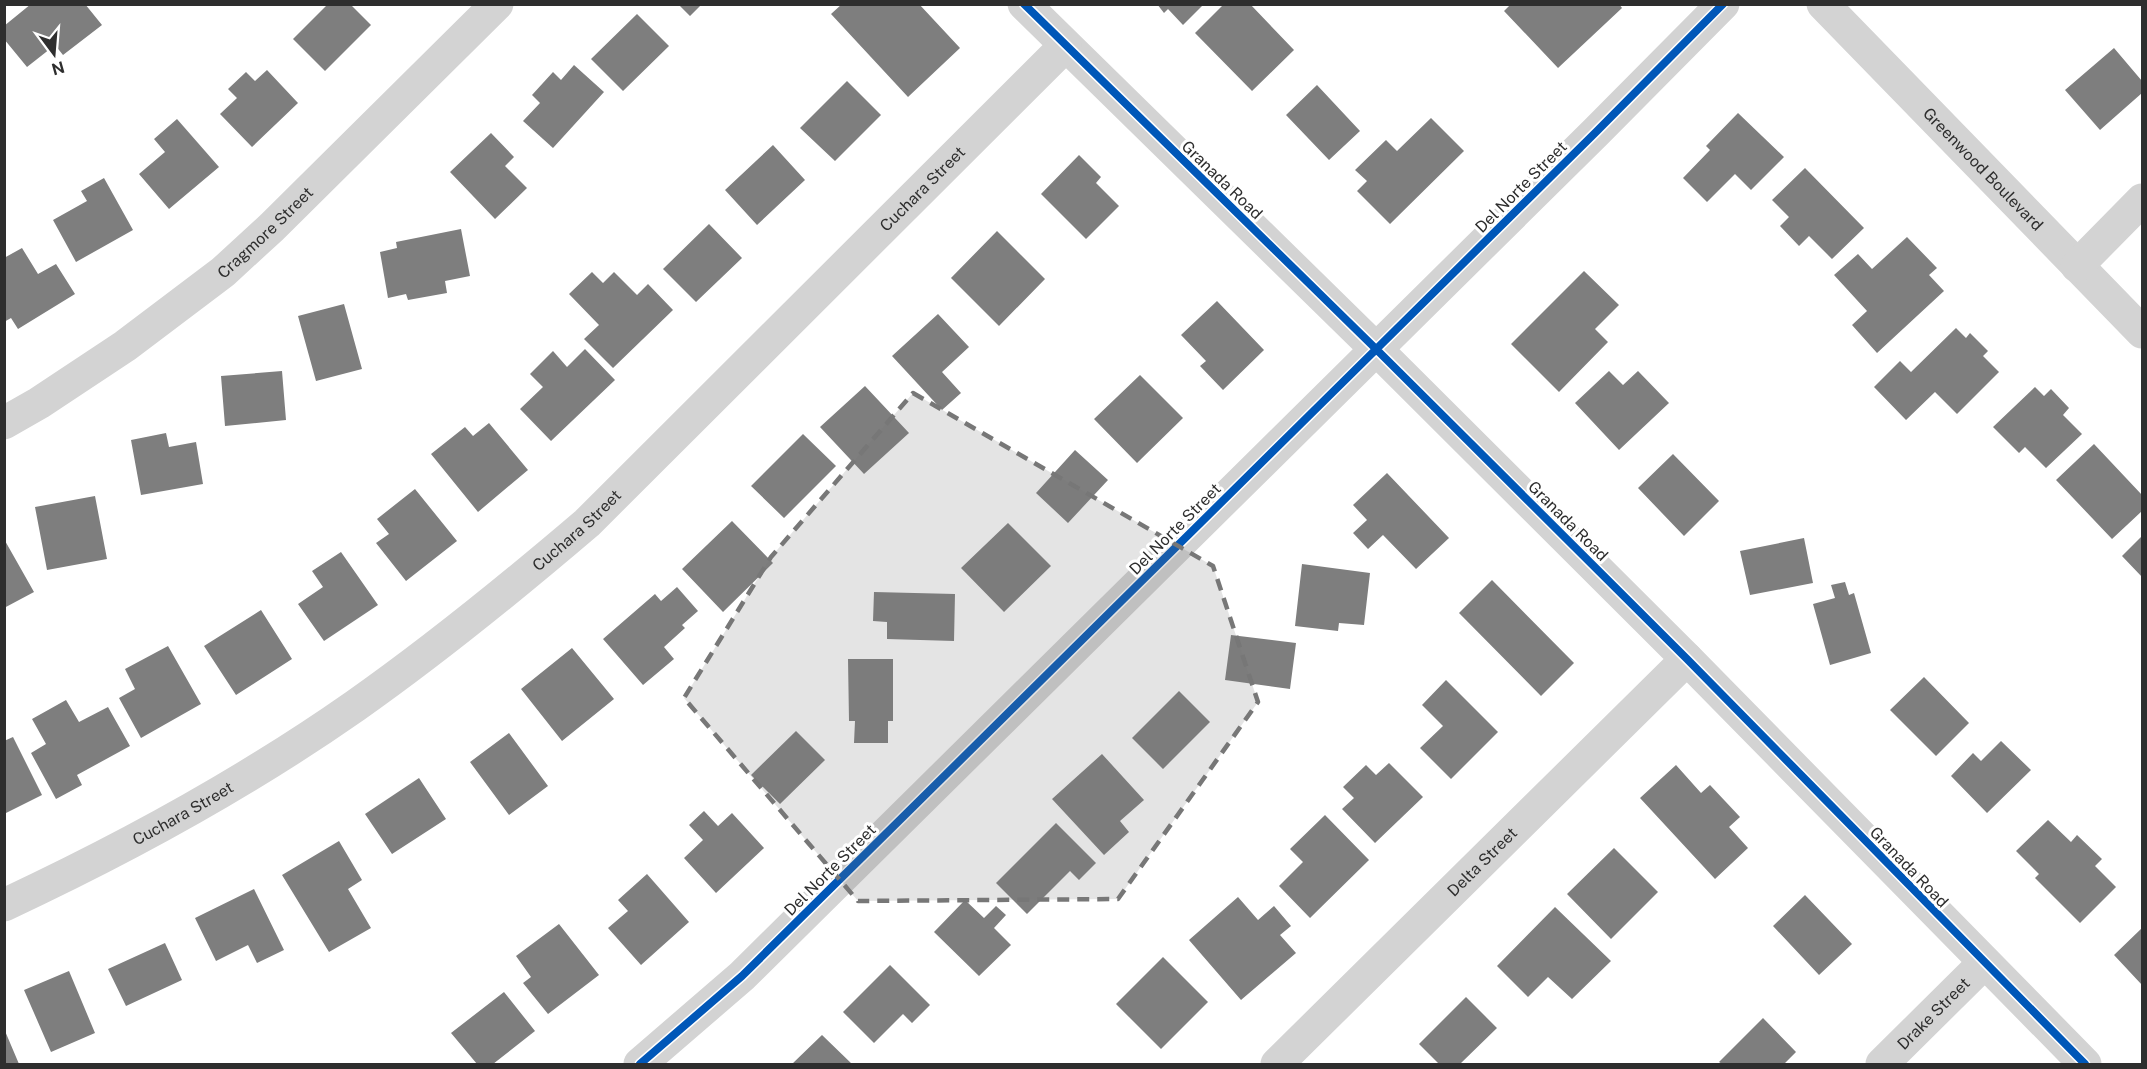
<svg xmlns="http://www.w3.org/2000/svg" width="2147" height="1069" font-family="'Public Sans',sans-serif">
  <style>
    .building { fill: #7e7e7e }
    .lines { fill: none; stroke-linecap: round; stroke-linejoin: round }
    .minor { stroke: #d3d3d3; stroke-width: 33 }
    .cycleway-casing { stroke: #fff; stroke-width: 11 }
    .cycleway { stroke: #0057b8; stroke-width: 8 }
    .marked { fill: #777; fill-opacity: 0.2; stroke: #777; stroke-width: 4.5; stroke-dasharray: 12 8; stroke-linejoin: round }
    .labels { text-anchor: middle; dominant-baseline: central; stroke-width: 6; stroke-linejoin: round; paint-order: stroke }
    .street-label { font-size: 16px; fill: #2e2e2e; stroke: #fff }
  </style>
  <rect width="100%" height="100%" fill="#fff"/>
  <path class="building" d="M31,4H85L102,25L63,55L55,45L27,67L4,39V26Z
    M328,4H350L371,25L325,71L293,39Z
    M678,4H702L690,16Z
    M842,4H919L960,48L908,97L831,14Z
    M1157,4H1204L1183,25L1168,9L1164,13Z
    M1224,4H1250L1294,50L1252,91L1195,33Z
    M1511,4H1619L1622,8L1558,68L1504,11Z
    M637,14L669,46L623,91L591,59Z
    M2114,48L2142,81V93L2100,130L2065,90Z
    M574,65L604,92L553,148L523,121L540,103L532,95L553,72L561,80Z
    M267,70L298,103L252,147L220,114L237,98L228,89L246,72L255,81Z
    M847,81L881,115L835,161L800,128Z
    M1317,85L1360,131L1329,160L1286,115Z
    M1738,113L1784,157L1751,190L1735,174L1707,202L1683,178L1710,150L1706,146Z
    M1431,118L1464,151L1390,224L1357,191L1367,181L1355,170L1386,140L1397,151Z
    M177,119L219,167L169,209L139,174L165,152L154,139Z
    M491,133L514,157L505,166L527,188L495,219L450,172Z
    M773,145L805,180L757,225L725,190Z
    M1079,155L1101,177L1096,183L1119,206L1086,239L1041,194Z
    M1805,168L1864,228L1832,259L1809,236L1799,246L1780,226L1789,217L1772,200Z
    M104,178L133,230L76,262L53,220L87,201L81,191Z
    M709,224L742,258L696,302L663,269Z
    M461,229L470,276L445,281L447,293L408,300L406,294L388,298L380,252L397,248L396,242Z
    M997,231L1045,279L999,326L951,278Z
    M1907,237L1937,268L1929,275L1944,291L1877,353L1852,325L1867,311L1834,275L1858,254L1872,269Z
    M22,248L38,274L56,264L75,294L18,329L11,318L4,322V258Z
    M1584,271L1619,305L1595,329L1608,342L1559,392L1511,344Z
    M592,272L603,283L614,272L637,295L648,284L673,310L613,368L584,339L599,325L569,294Z
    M1217,301L1264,350L1223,390L1200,366L1206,361L1181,335Z
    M344,304L362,369L316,381L298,316Z
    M938,314L969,347L942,372L961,393L942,410L892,356Z
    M1956,328L1966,338L1970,333L1988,351L1983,356L1999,372L1957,414L1935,392L1906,420L1874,387L1900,361L1911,372Z
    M585,349L615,380L551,441L520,409L543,387L530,374L553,351L567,367Z
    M282,371L286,420L225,426L221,376Z
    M1609,371L1623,385L1638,371L1669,403L1619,450L1575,403Z
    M1140,375L1183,418L1137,463L1094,419Z
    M865,386L909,433L864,474L820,427Z
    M2035,387L2044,396L2051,389L2069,408L2063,415L2082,434L2046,468L2025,447L2019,453L1993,427Z
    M489,423L528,470L478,512L431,454L465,427L473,436Z
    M166,433L169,447L196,442L203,484L141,495L131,440Z
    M803,434L836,466L784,518L751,486Z
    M2094,444L2142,495V511L2112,539L2056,480Z
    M1075,450L1108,480L1068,523L1036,493Z
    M1673,454L1719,501L1684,536L1638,488Z
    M1387,473L1449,538L1416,569L1383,535L1368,549L1353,533L1367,520L1353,505Z
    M415,489L457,541L406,581L376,543L389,534L377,519Z
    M95,496L107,559L47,570L35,507Z
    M732,521L773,563L723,612L682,569Z
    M1008,523L1051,566L1004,612L961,568Z
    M2142,536V577L2122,556Z
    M1804,538L1813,583L1750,595L1740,551Z
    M4,539L34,592L4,608Z
    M341,552L378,605L324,641L298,604L323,587L312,571Z
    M1302,564L1370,573L1364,625L1339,623L1338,631L1295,626Z
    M1492,580L1574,663L1541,696L1459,613Z
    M1845,582L1849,595L1854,593L1871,653L1830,665L1813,604L1835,598L1831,585Z
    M677,587L698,611L682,625L685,628L664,647L674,659L643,685L603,639L655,594L661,601Z
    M874,592L955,594L954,641L887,639V622L873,621Z
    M261,610L292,659L236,695L204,646Z
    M1231,635L1296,643L1290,689L1225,680Z
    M168,646L201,704L141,738L119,698L135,689L125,669Z
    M572,648L614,699L562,741L521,689Z
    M848,659H893V721H888V743H854L855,721H849Z
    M1924,677L1969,723L1936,756L1890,710Z
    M1446,680L1498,732L1451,779L1420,748L1443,726L1422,705Z
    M1179,691L1210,722L1163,769L1132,738Z
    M66,700L79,722L108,707L130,746L77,775L82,785L56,799L31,753L46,744L32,719Z
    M796,731L825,760L780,804L751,775Z
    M509,733L548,786L509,815L470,762Z
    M13,737L42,795L4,814V741Z
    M2001,741L2031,770L1987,813L1951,776L1973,753L1981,761Z
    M1102,754L1144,800L1120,821L1129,832L1104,855L1052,799Z
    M1389,763L1423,797L1375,843L1342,809L1354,798L1343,787L1366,765L1376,775Z
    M1676,765L1701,793L1710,785L1740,817L1729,827L1748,848L1715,879L1640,798Z
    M419,778L446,819L392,854L365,814Z
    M704,811L718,826L732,813L764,848L716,893L684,858L703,840L689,825Z
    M1325,815L1369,860L1310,918L1279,886L1303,862L1290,849Z
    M2048,820L2071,842L2077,835L2102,859L2095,866L2116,887L2080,923L2035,878L2039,874L2016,851Z
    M1056,823L1096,863L1079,880L1070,871L1027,914L996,883Z
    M339,841L362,880L348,889L371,928L329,952L282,875Z
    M1614,848L1658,892L1611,939L1567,894Z
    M647,874L689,922L641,965L608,928L628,911L618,900Z
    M254,889L284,950L257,963L248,945L216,961L195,918Z
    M1805,895L1852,944L1819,975L1773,926Z
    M1238,897L1258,920L1274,906L1291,926L1280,935L1296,953L1241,1000L1189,940Z
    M965,900L984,918L996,906L1006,915L994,928L1011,945L979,976L934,932Z
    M1555,907L1611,961L1572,999L1548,977L1528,997L1497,966Z
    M559,924L599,975L548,1014L523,983L531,977L516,956Z
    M2142,928V985L2114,955Z
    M165,943L182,980L126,1006L108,969Z
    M1163,957L1208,1002L1161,1049L1116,1004Z
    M890,965L930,1005L912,1023L903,1014L874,1043L843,1012Z
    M69,971L95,1033L51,1052L24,990Z
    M504,992L535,1031L493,1064H477L451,1033Z
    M1466,997L1497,1028L1460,1064H1439L1419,1044Z
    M1763,1018L1796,1052L1784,1064H1722L1719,1062Z
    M5,1031L19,1064H4Z
    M822,1035L852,1064H792Z"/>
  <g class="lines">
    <g class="minor">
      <path d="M1024,4L1376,349L1687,659L2085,1064"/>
      <path id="s1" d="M1823,4L2142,332"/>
      <path d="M2077,266L2142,200"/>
      <path id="s2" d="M4,423L39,403L125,346L223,272L272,227L497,4"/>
      <path id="s3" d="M4,905C126,848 245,783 355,706C436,649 512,587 587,523L1065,46"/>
      <path d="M640,1064L742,976L1596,132L1723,4"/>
      <path id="s4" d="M1277,1064L1687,659"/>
      <path id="s5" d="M1882,1064L1984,963"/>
    </g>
    <g class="cycleway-casing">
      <path id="cycleway" d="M1024,4L1376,349L1687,659L2085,1064
        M640,1064L742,976L1596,132L1723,4"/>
    </g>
    <use href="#cycleway" class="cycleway"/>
  </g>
  <path class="marked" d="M913,393L1213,566L1258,702L1118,899L858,901L684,698L771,557Z"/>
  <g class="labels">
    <g class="street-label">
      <text stroke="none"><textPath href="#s1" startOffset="230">Greenwood Boulevard</textPath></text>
      <text transform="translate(1222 180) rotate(44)">Granada Road</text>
      <text transform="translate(1521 187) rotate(-45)">Del Norte Street</text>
      <text stroke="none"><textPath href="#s3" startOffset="1173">Cuchara Street</textPath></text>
      <text stroke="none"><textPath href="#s2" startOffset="324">Cragmore Street</textPath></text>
      <text transform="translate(1568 521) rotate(45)">Granada Road</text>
      <text stroke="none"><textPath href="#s3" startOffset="687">Cuchara Street</textPath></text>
      <text transform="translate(1175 529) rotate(-45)">Del Norte Street</text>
      <text stroke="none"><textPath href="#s3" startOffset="201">Cuchara Street</textPath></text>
      <text stroke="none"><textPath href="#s4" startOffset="288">Delta Street</textPath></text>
      <text transform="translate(1909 867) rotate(46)">Granada Road</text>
      <text transform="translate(830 870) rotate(-45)">Del Norte Street</text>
      <text stroke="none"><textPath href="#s5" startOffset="72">Drake Street</textPath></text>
    </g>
  </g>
  <rect width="2147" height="1069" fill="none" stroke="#2e2e2e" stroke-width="12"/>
  <g transform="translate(54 54) rotate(164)" stroke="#ffffff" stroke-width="4.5" paint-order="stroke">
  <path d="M0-4.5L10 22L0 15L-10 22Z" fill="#2e2e2e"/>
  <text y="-9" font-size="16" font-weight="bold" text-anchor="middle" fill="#2e2e2e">N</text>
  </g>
</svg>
